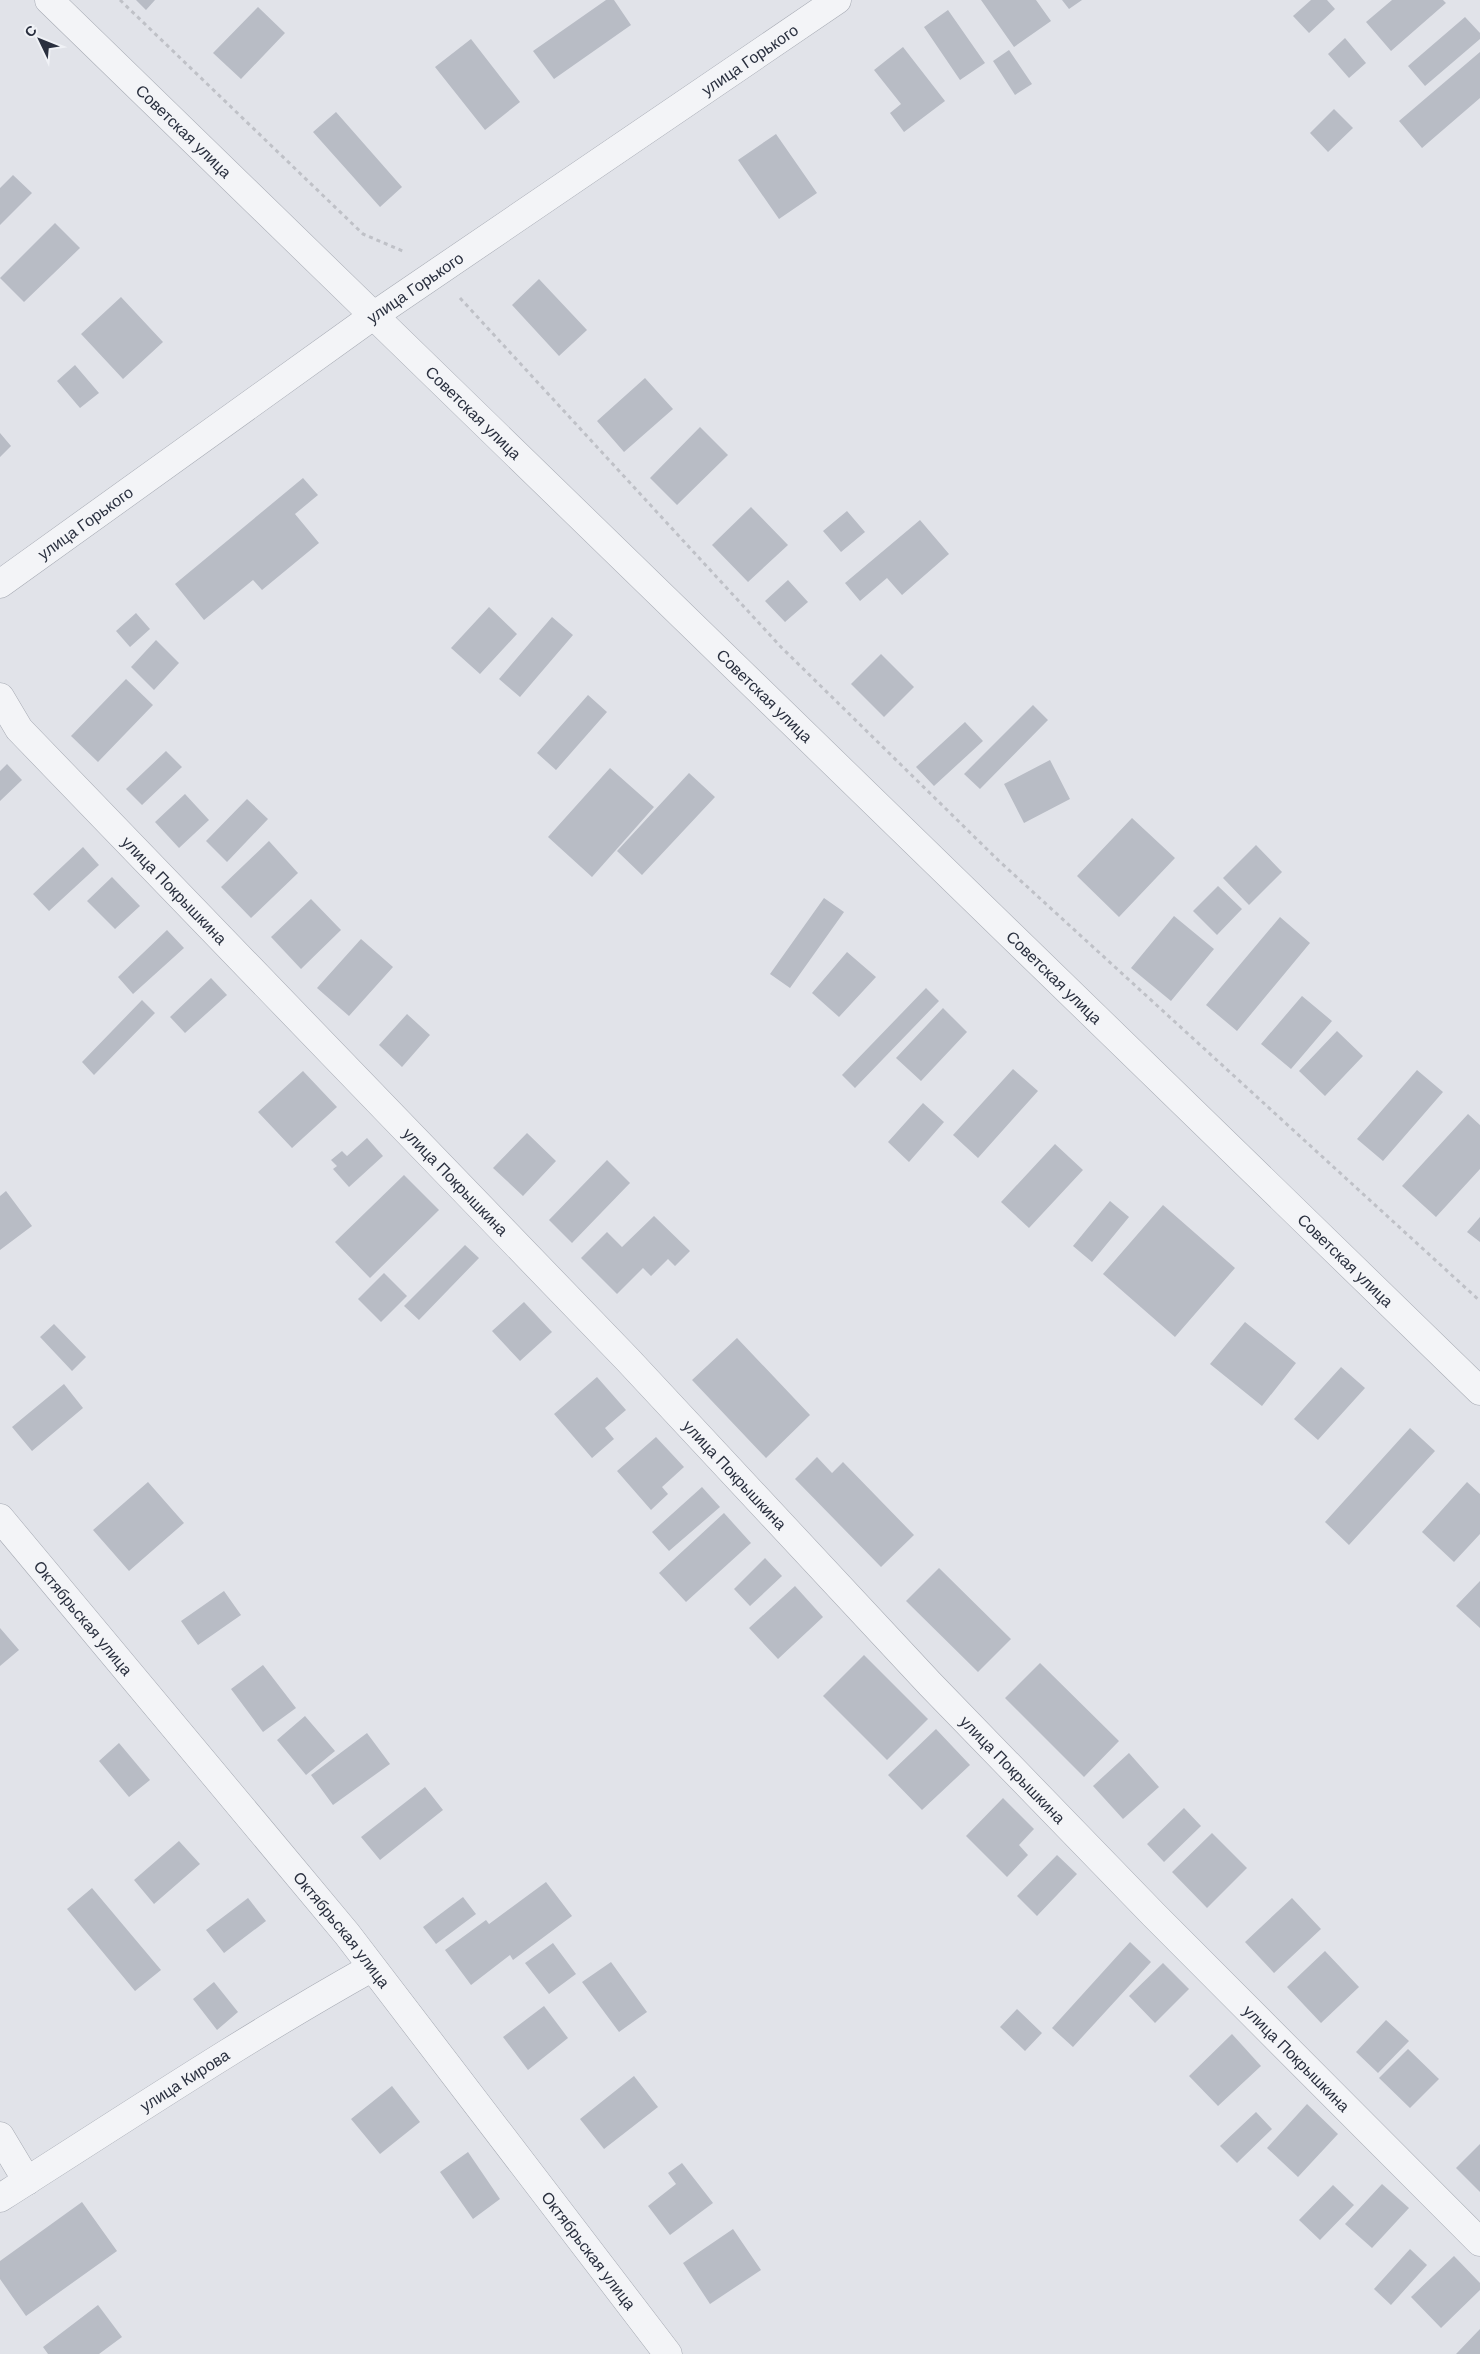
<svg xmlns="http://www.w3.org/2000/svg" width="1480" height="2354" font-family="Helvetica,sans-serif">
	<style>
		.building { fill: #b8bcc5 }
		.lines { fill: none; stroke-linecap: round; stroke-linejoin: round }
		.minor-casing { stroke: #a6aab3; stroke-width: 29 }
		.tertiary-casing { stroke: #a6aab3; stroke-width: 29 }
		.path { stroke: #bfc1c7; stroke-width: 3; stroke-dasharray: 4 4; stroke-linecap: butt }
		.minor { stroke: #f3f4f7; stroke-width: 28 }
		.tertiary { stroke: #f3f4f7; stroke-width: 28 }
		.labels { text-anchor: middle; stroke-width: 4; stroke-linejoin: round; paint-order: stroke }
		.street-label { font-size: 16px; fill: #2a303f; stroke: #f0f2f6 }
	</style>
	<rect width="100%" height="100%" fill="#e1e3e9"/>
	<!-- building -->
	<path class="building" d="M 136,0 L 155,0 L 146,10 Z
		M 606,0 L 614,0 L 631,25 L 554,79 L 533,51 Z
		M 981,0 L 1036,0 L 1051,21 L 1014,47 Z
		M 1062,0 L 1082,0 L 1069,9 Z
		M 1311,0 L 1327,0 L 1335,9 L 1309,33 L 1293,16 Z
		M 1392,0 L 1443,0 L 1446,3 L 1391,51 L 1366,22 Z
		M 258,7 L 285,33 L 241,79 L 213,53 Z
		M 948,10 L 985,63 L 960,80 L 924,27 Z
		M 1465,17 L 1480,33 L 1480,39 L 1425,86 L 1408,66 Z
		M 1345,38 L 1366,63 L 1349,78 L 1328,54 Z
		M 471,39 L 520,102 L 485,130 L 435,67 Z
		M 903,47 L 945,101 L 904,132 L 890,113 L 901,104 L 874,70 Z
		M 1009,50 L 1032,84 L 1015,95 L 993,61 Z
		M 1480,52 L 1480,98 L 1422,148 L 1399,121 Z
		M 1334,109 L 1353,128 L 1328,152 L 1310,133 Z
		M 336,112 L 402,187 L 380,207 L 313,132 Z
		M 776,134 L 817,193 L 779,219 L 738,160 Z
		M 13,175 L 32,193 L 0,225 L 0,188 Z
		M 55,223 L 80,248 L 24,302 L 0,278 Z
		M 539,279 L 587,330 L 559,356 L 512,305 Z
		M 121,297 L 163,342 L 123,379 L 81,334 Z
		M 75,365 L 99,393 L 80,408 L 57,381 Z
		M 645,378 L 673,409 L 624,452 L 597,421 Z
		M 700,427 L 728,455 L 677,505 L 650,478 Z
		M 0,433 L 11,446 L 0,457 Z
		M 303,478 L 318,495 L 295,514 L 319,543 L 262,590 L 253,580 L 204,620 L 175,584 Z
		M 751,507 L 788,545 L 748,582 L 712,545 Z
		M 847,511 L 865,532 L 841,552 L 823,531 Z
		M 920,520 L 949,554 L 902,595 L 887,578 L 860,601 L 845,583 Z
		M 788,580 L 808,602 L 785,622 L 765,601 Z
		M 489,607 L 517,634 L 480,674 L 451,648 Z
		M 136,613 L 150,629 L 130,647 L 116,631 Z
		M 552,617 L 573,635 L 520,697 L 499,679 Z
		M 156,640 L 179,663 L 154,690 L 131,667 Z
		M 881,654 L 914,687 L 884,717 L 851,684 Z
		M 126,679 L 153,705 L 98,762 L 71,736 Z
		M 588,695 L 607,712 L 556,770 L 537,753 Z
		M 1033,705 L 1048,720 L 980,789 L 964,774 Z
		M 965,722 L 983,741 L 934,786 L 916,767 Z
		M 166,751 L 182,767 L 142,805 L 126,789 Z
		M 1050,760 L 1070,799 L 1024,823 L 1004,784 Z
		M 7,764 L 22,780 L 0,801 L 0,771 Z
		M 610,768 L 654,807 L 592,877 L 548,837 Z
		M 689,773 L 715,797 L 642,875 L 617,851 Z
		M 185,794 L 209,820 L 179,848 L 155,822 Z
		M 247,799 L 268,819 L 227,862 L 206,841 Z
		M 1132,818 L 1175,858 L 1119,917 L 1077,876 Z
		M 269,841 L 298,873 L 251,918 L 221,887 Z
		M 1256,845 L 1282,872 L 1249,905 L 1223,878 Z
		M 83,847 L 99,865 L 49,911 L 33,894 Z
		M 112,877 L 140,906 L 115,929 L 87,901 Z
		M 1218,886 L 1242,909 L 1217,935 L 1193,911 Z
		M 824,898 L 844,912 L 790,988 L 770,974 Z
		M 311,899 L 341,930 L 301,969 L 271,937 Z
		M 1174,916 L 1214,949 L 1171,1001 L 1131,968 Z
		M 1280,917 L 1310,943 L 1237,1031 L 1206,1005 Z
		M 167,930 L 184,948 L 133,994 L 118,977 Z
		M 361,939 L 393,967 L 349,1016 L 317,988 Z
		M 847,952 L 876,977 L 839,1017 L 812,993 Z
		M 211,978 L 227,995 L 185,1033 L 170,1017 Z
		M 926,988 L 939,1001 L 855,1088 L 842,1075 Z
		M 1302,996 L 1332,1021 L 1291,1069 L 1261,1044 Z
		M 142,1000 L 155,1013 L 94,1075 L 82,1062 Z
		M 943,1008 L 967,1032 L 921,1081 L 896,1058 Z
		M 407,1014 L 430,1035 L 402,1067 L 379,1045 Z
		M 1337,1031 L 1363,1056 L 1325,1096 L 1299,1071 Z
		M 1013,1069 L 1038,1091 L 978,1158 L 953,1135 Z
		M 1417,1070 L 1443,1092 L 1383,1161 L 1357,1139 Z
		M 303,1071 L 337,1107 L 292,1148 L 258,1112 Z
		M 923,1103 L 944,1122 L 909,1162 L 888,1142 Z
		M 1468,1114 L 1480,1125 L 1480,1169 L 1436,1217 L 1402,1186 Z
		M 527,1133 L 556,1161 L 523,1196 L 493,1168 Z
		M 367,1138 L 383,1156 L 349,1187 L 333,1169 L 337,1166 L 331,1160 L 342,1151 L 347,1156 Z
		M 1055,1144 L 1083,1170 L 1029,1228 L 1001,1202 Z
		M 607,1160 L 630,1183 L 572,1243 L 549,1220 Z
		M 404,1175 L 439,1210 L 370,1278 L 335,1242 Z
		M 6,1191 L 32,1226 L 0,1250 L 0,1196 Z
		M 1110,1201 L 1129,1217 L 1092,1262 L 1073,1246 Z
		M 1163,1205 L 1235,1268 L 1175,1337 L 1103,1274 Z
		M 654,1216 L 690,1251 L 675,1266 L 668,1259 L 651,1276 L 643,1268 L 617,1294 L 581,1258 L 607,1232 L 622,1247 Z
		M 1480,1217 L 1480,1242 L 1467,1232 Z
		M 465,1245 L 479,1258 L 419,1320 L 404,1306 Z
		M 384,1273 L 407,1296 L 381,1322 L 358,1299 Z
		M 524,1302 L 552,1332 L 520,1361 L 492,1331 Z
		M 1245,1322 L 1296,1363 L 1262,1406 L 1210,1364 Z
		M 54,1324 L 86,1357 L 72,1371 L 40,1337 Z
		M 737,1338 L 810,1415 L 766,1458 L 692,1380 Z
		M 1341,1367 L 1365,1388 L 1318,1440 L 1294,1419 Z
		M 597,1377 L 626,1410 L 605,1428 L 614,1439 L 592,1458 L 554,1414 Z
		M 64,1384 L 83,1408 L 32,1451 L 12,1427 Z
		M 1410,1428 L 1435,1451 L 1349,1545 L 1325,1522 Z
		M 656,1437 L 684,1467 L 662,1487 L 668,1494 L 651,1510 L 617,1471 Z
		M 817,1457 L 832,1473 L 843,1462 L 914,1535 L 881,1567 L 795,1479 Z
		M 148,1482 L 184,1523 L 129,1571 L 93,1530 Z
		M 1467,1482 L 1480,1494 L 1480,1534 L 1454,1562 L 1422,1532 Z
		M 702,1487 L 720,1507 L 669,1551 L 652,1532 Z
		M 724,1513 L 751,1543 L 686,1602 L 659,1573 Z
		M 765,1558 L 782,1576 L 750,1606 L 734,1589 Z
		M 939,1568 L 1011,1639 L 978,1672 L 906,1601 Z
		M 1480,1581 L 1480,1628 L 1456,1606 Z
		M 795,1586 L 823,1617 L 778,1659 L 749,1628 Z
		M 224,1591 L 241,1615 L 198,1645 L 181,1621 Z
		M 0,1628 L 19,1650 L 0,1666 Z
		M 864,1655 L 928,1719 L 887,1760 L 823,1696 Z
		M 1040,1663 L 1119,1741 L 1084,1777 L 1005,1698 Z
		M 263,1665 L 296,1708 L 263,1732 L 231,1689 Z
		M 305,1716 L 335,1751 L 306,1775 L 277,1740 Z
		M 936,1729 L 970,1765 L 922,1810 L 888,1775 Z
		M 367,1733 L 390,1764 L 333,1805 L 311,1775 Z
		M 119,1743 L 150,1780 L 129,1797 L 99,1761 Z
		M 1129,1753 L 1159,1787 L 1123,1819 L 1093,1786 Z
		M 425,1787 L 443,1810 L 380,1860 L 361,1837 Z
		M 1003,1798 L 1034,1829 L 1019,1845 L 1028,1855 L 1007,1877 L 966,1836 Z
		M 1184,1808 L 1201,1826 L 1164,1862 L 1147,1844 Z
		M 1212,1833 L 1247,1868 L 1207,1908 L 1172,1872 Z
		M 179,1841 L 200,1864 L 154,1904 L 134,1880 Z
		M 1057,1855 L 1077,1874 L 1037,1916 L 1017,1896 Z
		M 546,1882 L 572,1916 L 513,1960 L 510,1955 L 471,1985 L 445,1950 L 486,1920 L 489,1924 Z
		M 92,1888 L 161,1970 L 135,1991 L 67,1909 Z
		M 463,1897 L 476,1914 L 436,1944 L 423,1927 Z
		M 248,1898 L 266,1921 L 224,1953 L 206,1930 Z
		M 1292,1898 L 1321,1929 L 1274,1973 L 1245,1942 Z
		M 1130,1942 L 1151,1962 L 1073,2047 L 1052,2028 Z
		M 553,1943 L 576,1974 L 549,1994 L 525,1963 Z
		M 1325,1951 L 1359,1987 L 1321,2023 L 1287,1987 Z
		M 611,1962 L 647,2012 L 619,2032 L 582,1982 Z
		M 1163,1963 L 1189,1989 L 1155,2023 L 1129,1996 Z
		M 214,1982 L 238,2012 L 217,2030 L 193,1999 Z
		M 544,2006 L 568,2038 L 528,2070 L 503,2037 Z
		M 1017,2009 L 1042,2033 L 1025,2051 L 1000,2027 Z
		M 1386,2020 L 1409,2041 L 1378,2073 L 1356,2052 Z
		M 1232,2034 L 1261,2066 L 1218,2106 L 1189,2076 Z
		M 1408,2049 L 1439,2079 L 1410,2108 L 1379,2078 Z
		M 634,2076 L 658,2107 L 604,2149 L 580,2119 Z
		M 392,2086 L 420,2122 L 380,2154 L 351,2119 Z
		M 1307,2104 L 1338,2134 L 1298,2177 L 1267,2148 Z
		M 1256,2112 L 1272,2129 L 1237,2163 L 1220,2146 Z
		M 1480,2144 L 1480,2192 L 1456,2168 Z
		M 468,2152 L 500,2199 L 473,2219 L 440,2172 Z
		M 682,2163 L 713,2203 L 670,2235 L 648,2206 L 676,2184 L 668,2173 Z
		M 1382,2184 L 1409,2208 L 1372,2248 L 1345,2224 Z
		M 1333,2185 L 1354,2205 L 1320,2240 L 1299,2220 Z
		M 82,2202 L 117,2251 L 26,2316 L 0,2279 L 0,2261 Z
		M 733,2229 L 761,2270 L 710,2304 L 683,2263 Z
		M 1410,2249 L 1427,2265 L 1391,2305 L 1374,2289 Z
		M 1454,2256 L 1480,2283 L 1480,2290 L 1441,2328 L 1411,2297 Z
		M 98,2305 L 122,2337 L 99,2354 L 48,2354 L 43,2347 Z
		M 1480,2329 L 1480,2354 L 1456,2354 Z"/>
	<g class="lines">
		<defs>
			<g id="minor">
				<path id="s1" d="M 0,584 L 373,316 L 837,0"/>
				<path id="s2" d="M 0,697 L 19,729 L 628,1360 L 930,1684 L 1154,1915 L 1480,2242"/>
				<path id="s3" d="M 0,1518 L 347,1934 L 668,2354"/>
				<path d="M 0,2136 L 27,2181"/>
				<path id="s4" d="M 0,2198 C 123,2120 244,2039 371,1968"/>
			</g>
			<g id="tertiary">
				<path id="s5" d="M 49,0 L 1480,1391"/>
			</g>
		</defs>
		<!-- minor casing -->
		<use href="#minor" class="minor-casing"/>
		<!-- tertiary casing -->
		<use href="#tertiary" class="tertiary-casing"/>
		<!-- path -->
		<path class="path" d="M 120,0 L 363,234 L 405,252
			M 460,298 L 781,647 L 998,860 L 1480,1301"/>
		<!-- minor -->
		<use href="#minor" class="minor"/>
		<!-- tertiary -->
		<use href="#tertiary" class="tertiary"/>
	</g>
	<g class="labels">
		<!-- street labels -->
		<g class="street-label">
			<text dy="6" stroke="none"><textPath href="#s1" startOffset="915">улица Горького</textPath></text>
			<text dy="6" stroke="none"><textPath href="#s5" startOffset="188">Советская улица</textPath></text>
			<text dy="6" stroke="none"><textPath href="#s1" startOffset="510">улица Горького</textPath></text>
			<text dy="6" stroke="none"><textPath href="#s5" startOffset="592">Советская улица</textPath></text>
			<text dy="6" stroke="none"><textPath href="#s1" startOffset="105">улица Горького</textPath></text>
			<text dy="6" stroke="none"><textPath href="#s5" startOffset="998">Советская улица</textPath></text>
			<text dy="6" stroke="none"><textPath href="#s2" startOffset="261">улица Покрышкина</textPath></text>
			<text dy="6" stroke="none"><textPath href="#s5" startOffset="1402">Советская улица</textPath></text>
			<text dy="6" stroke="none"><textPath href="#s2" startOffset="666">улица Покрышкина</textPath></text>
			<text dy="6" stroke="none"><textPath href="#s5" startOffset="1808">Советская улица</textPath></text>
			<text dy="6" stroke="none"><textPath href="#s2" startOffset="1071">улица Покрышкина</textPath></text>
			<text dy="6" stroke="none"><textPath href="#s3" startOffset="130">Октябрьская улица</textPath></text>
			<text dy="6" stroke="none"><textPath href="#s2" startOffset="1476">улица Покрышкина</textPath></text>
			<text dy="6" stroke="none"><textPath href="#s3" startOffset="535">Октябрьская улица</textPath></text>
			<text dy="6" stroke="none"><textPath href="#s2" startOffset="1881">улица Покрышкина</textPath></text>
			<text dy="6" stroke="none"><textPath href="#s4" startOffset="219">улица Кирова</textPath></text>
			<text dy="6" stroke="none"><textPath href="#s3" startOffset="940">Октябрьская улица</textPath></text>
		</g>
	</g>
	<!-- north arrow -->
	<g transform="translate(40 40) rotate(313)" stroke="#f0f2f6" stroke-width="4" paint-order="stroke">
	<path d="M0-4L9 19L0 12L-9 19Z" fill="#2a303f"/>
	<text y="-8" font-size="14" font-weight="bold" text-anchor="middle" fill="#2a303f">С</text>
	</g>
</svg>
